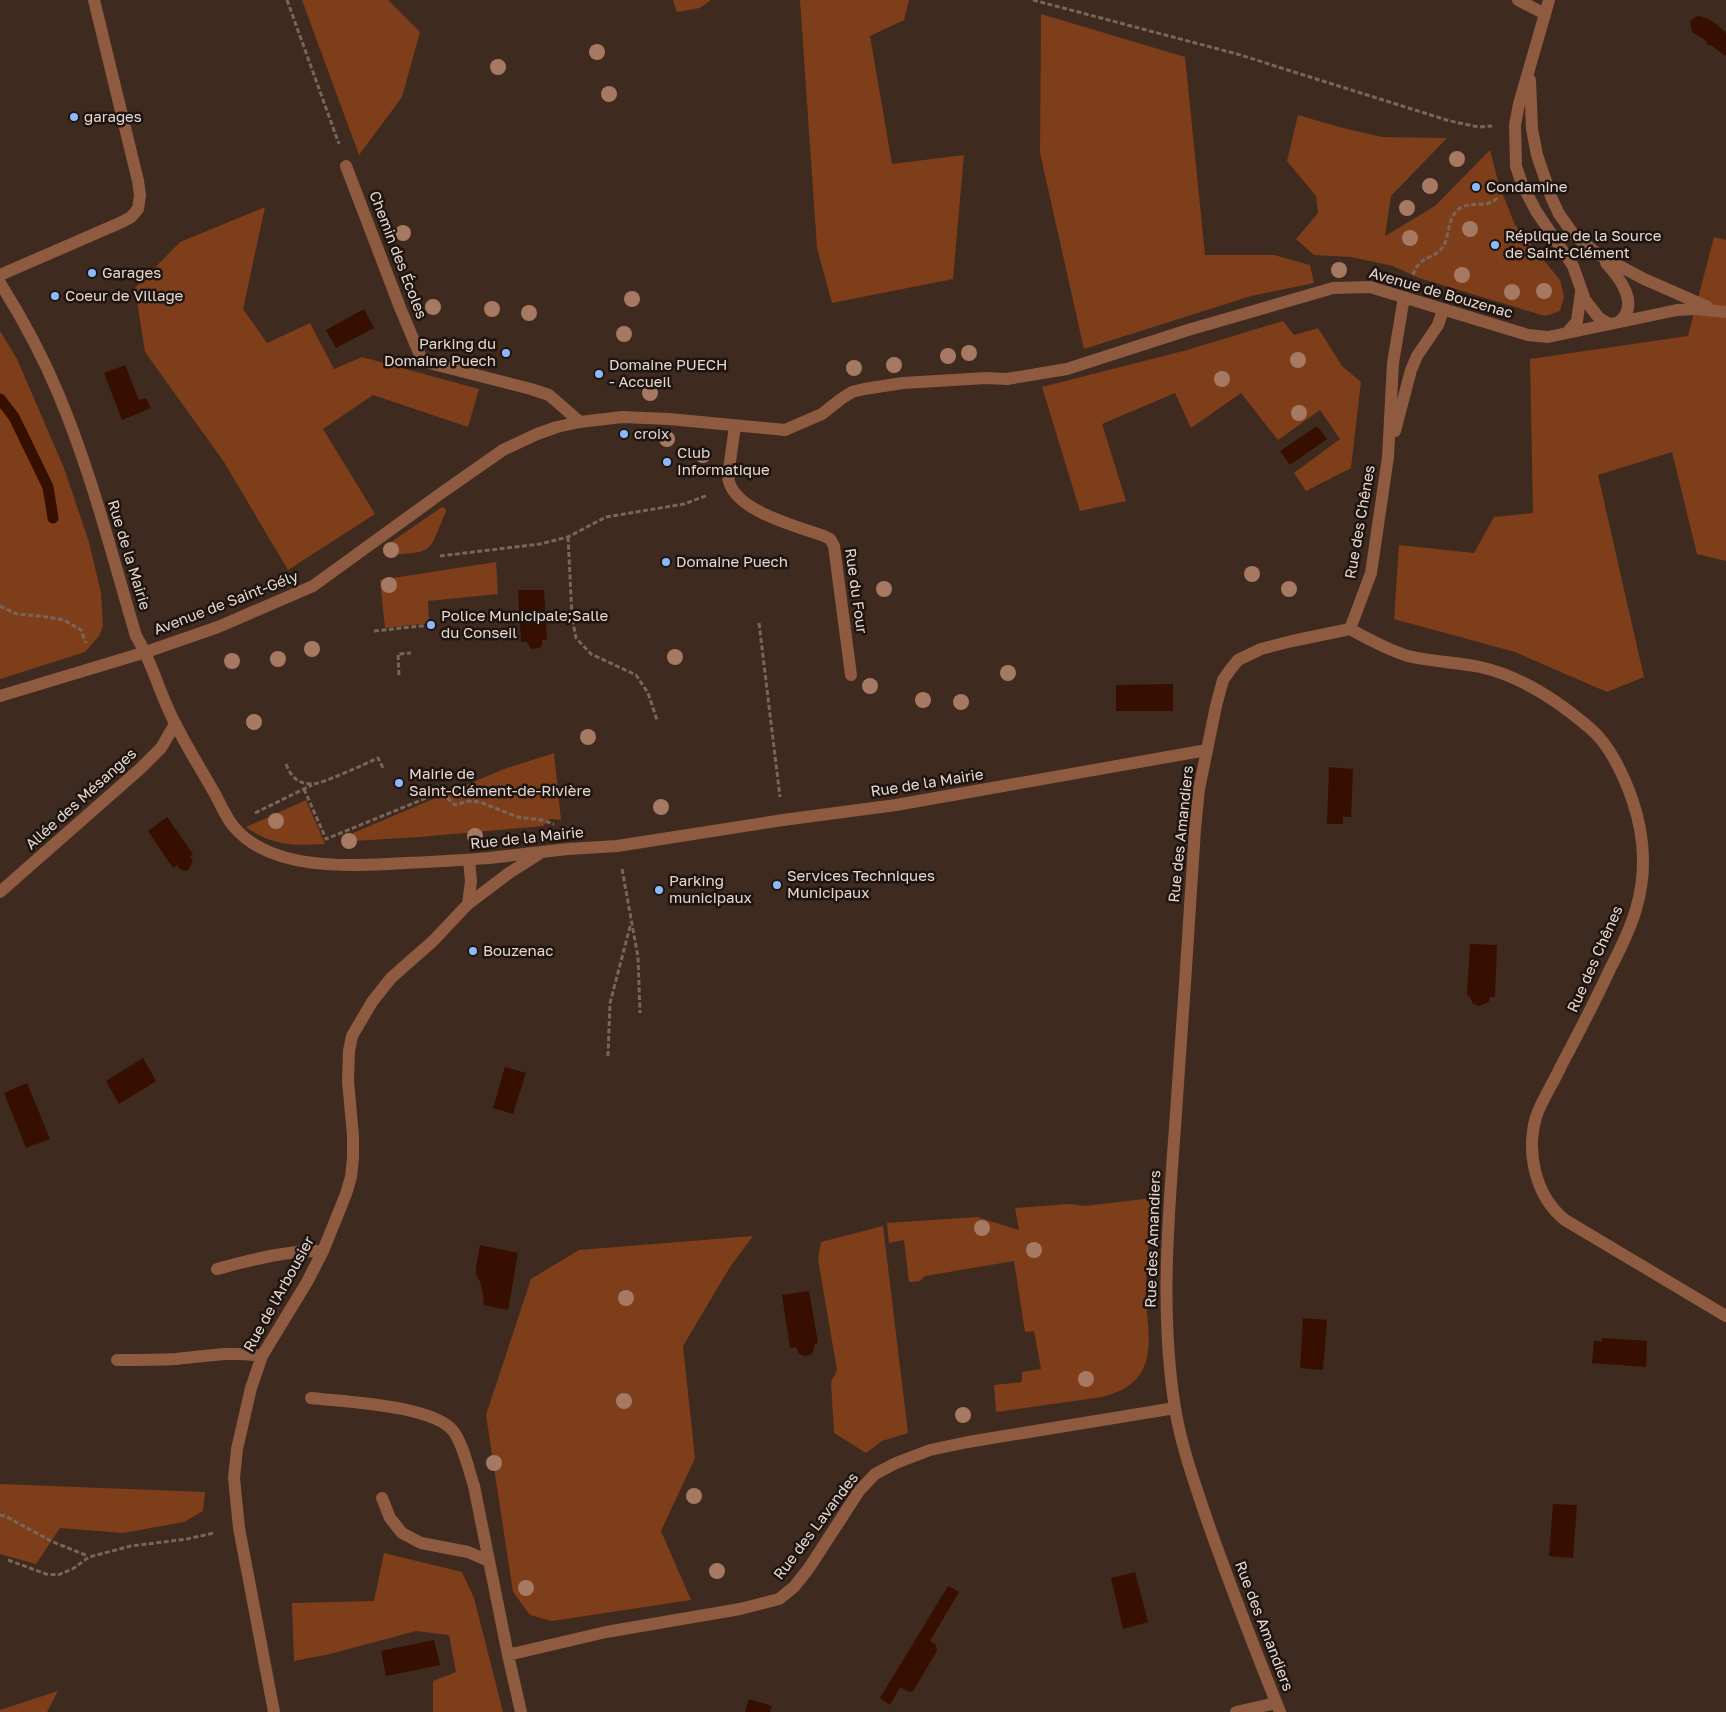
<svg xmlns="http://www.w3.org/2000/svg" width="1726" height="1712" font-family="'Golos Text',sans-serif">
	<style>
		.green { fill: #7e3e1a }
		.water { fill: #360f00 }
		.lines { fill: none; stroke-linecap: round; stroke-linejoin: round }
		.stream { stroke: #360f00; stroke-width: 11 }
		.path { stroke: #78655b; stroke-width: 3; stroke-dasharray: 5 2.5; stroke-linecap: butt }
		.service { stroke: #8e5a40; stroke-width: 12 }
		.minor { stroke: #8e5a40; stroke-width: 12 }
		.tertiary { stroke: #8e5a40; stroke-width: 12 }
		.tree { fill: #a67963 }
		.poi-dot { fill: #8abafc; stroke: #1f1510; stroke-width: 2 }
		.labels { text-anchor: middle; stroke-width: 5; stroke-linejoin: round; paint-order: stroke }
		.poi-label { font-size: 15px; fill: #e6d8d1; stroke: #1f1510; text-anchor: start }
		.street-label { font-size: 15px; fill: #e6d8d1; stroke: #1f1510 }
	</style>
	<rect width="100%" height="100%" fill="#3f2a1f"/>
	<!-- green -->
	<path class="green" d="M 302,0 L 388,0 L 420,32 L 402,97 L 359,155 Z
		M 673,0 L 711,0 L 700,8 L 677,12 Z
		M 800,0 L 909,0 L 904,20 L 870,36 L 892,164 L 964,155 L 953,279 L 832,303 L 817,248 Z
		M 1041,14 L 1185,57 L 1205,255 L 1274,255 L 1310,265 L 1314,283 L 1251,296 L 1084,349 L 1040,153 Z
		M 1298,115 L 1339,127 L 1382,137 L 1447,138 L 1391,196 L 1385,236 L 1435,206 L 1490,150 L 1499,185 L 1515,225 L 1560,280 L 1564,297 L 1560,311 L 1545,316 L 1419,278 L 1393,266 L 1351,257 L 1314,255 L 1296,239 L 1318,213 L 1316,196 L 1287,161 Z
		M 265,207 L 243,309 L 267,343 L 310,323 L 334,369 L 362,357 L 479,389 L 468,427 L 373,395 L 323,429 L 375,514 L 288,570 L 224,462 L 145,352 L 135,288 L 180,242 Z
		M 1714,237 L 1726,240 L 1726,561 L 1697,554 L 1672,452 L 1598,475 L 1644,677 L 1607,692 L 1515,652 L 1394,619 L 1399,545 L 1474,553 L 1494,517 L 1533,513 L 1530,359 L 1688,336 Z
		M 1283,321 L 1294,335 L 1318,328 L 1342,366 L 1361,382 L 1351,468 L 1306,491 L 1294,473 L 1340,439 L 1320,410 L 1278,440 L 1241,393 L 1191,428 L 1175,393 L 1102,424 L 1126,501 L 1080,511 L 1042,387 L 1187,350 Z
		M 0,331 L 17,359 L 64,468 L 89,542 L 101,593 L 103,626 L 99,636 L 85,652 L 0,679 Z
		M 442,507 L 446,509 L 446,511 C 428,554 435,552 387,555 L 383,553 L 384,547 Z
		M 496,562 L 498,594 L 428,601 L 429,623 L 385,628 L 380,580 Z
		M 554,753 L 561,820 L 550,819 L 543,826 L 419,837 L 354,841 L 351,838 L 353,833 L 504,769 Z
		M 306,800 L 325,844 C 294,846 272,846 246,827 Z
		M 1152,1198 C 1150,1229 1146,1260 1146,1291 C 1145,1317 1155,1346 1142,1371 C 1134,1386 1117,1393 1102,1397 L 996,1412 L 994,1385 L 1022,1382 L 1022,1372 L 1041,1369 L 1034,1331 L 1025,1332 L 1014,1261 L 925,1276 L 920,1281 L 909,1282 L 904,1240 L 889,1243 L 887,1223 L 977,1217 L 1019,1230 L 1015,1208 L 1070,1204 L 1085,1206 Z
		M 883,1226 L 908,1433 L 882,1441 L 866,1453 L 834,1433 L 831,1382 L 837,1370 L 818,1259 L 821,1242 Z
		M 753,1236 L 730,1267 L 683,1346 L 695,1458 L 661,1531 L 691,1600 L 552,1621 L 530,1615 L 513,1592 L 486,1415 L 531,1279 L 579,1250 Z
		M 0,1484 L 205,1492 L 203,1511 L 184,1522 L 123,1533 L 60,1528 L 36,1564 L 0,1554 Z
		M 384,1553 L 462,1572 L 474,1598 L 503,1712 L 433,1712 L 433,1681 L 456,1672 L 449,1635 L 416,1631 L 330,1654 L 294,1661 L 292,1603 L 374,1601 Z
		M 58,1691 L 47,1712 L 0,1712 L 0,1710 Z"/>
	<!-- water -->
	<path class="water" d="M 1698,16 C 1709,17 1718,25 1726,33 L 1726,55 L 1724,55 L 1711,45 L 1708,45 L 1705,40 L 1692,32 L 1690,22 L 1692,19 Z
		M 364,309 L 374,328 L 336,348 L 326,330 Z
		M 125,365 L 139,400 L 146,398 L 151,408 L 122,420 L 104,373 Z
		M 1317,426 L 1327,439 L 1290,465 L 1280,451 Z
		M 518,590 L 544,590 L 547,640 L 542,640 L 542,645 L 540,648 L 531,649 L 527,642 L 521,642 Z
		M 1173,684 L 1173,711 L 1116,711 L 1116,685 Z
		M 1329,767 L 1353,769 L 1351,817 L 1343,817 L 1343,824 L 1327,824 Z
		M 167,817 L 193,854 L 190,857 L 193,861 L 188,870 L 184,871 L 179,868 L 177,865 L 173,868 L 148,831 Z
		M 1470,944 L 1497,945 L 1495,997 L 1490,997 L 1489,1002 L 1480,1006 L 1473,1004 L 1470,997 L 1467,995 Z
		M 143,1058 L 156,1081 L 119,1104 L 106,1081 Z
		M 505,1067 L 526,1073 L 513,1114 L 493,1108 Z
		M 27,1083 L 50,1139 L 26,1148 L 4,1093 Z
		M 480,1245 L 518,1253 L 508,1310 L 484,1305 L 483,1294 L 480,1282 L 476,1274 L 476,1268 Z
		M 809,1291 L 818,1343 L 815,1344 L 812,1354 L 805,1356 L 799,1354 L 796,1347 L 790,1348 L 782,1295 Z
		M 1303,1318 L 1327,1320 L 1323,1370 L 1300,1368 Z
		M 1602,1338 L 1647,1341 L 1646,1367 L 1592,1363 L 1594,1341 L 1602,1341 Z
		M 1553,1504 L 1577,1505 L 1573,1558 L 1549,1556 Z
		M 1135,1572 L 1148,1622 L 1123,1629 L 1111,1578 Z
		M 948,1586 L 959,1592 L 930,1641 L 936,1645 L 937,1651 L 913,1691 L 909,1692 L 900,1687 L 890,1705 L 880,1698 Z
		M 434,1640 L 440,1665 L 386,1676 L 381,1651 Z
		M 749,1699 L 772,1706 L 770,1712 L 745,1712 Z"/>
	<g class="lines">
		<!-- stream -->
		<path class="stream" d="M 0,399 L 14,417 L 48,487 L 53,518"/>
		<!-- path -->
		<path class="path" d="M 287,0 L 339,144
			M 1033,0 L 1237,54 L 1450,121 L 1479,127 L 1492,126
			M 1413,275 C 1420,254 1434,260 1443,247 C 1450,235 1447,217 1460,208 C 1468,203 1477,205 1486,204 C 1491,203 1496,199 1500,197
			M 568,537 L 572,617 L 576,638 L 591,654 L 636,675 L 648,693 L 657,720
			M 440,556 L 540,544 L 568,537 L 606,517 L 684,504 L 708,495
			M 0,606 L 17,614 L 47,617 L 64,620 L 81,630 L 86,643
			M 759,623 L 780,797
			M 374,631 L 430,625
			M 399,675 L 398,654 L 411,653
			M 286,764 C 291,777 298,784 312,784 C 320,785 367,763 378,758 L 383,768
			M 304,789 L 326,839 L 441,792 L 455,805 L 469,801 L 480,802 L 518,817 L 541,820 L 554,824
			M 255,813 L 312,785
			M 622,869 L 638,957 L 640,1013
			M 608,1056 L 610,1003 L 631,923
			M 0,1515 L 5,1516 L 53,1542 L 88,1556
			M 8,1560 L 46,1574 L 58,1575 L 74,1568 L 89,1557 L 131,1546 L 187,1539 L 214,1533"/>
		<!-- service -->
		<path class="service" d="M 346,166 L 401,310 L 422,360 L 433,364 L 531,389 L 549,395 L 580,422
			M 735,426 L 728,476 C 730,510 796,526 824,536 L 830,539 L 834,546 L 851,675
			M 489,858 L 568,849 L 617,846 L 783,820 L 896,805 L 1207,750
			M 0,892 L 141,768 L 161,748 L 175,724
			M 468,904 L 509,873 L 539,854
			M 217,1269 C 252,1260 286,1250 323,1251
			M 117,1360 C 137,1360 157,1360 176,1359 C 208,1356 229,1351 262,1356
			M 311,1398 C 344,1402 434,1405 454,1432 C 464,1447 468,1468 474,1486
			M 382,1498 L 390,1518 L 402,1533 L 421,1543 L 468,1552 L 489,1561
			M 274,1712 L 239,1528 L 234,1478 L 237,1449 L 251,1388 L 262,1356 L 307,1282 L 323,1251 L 346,1194 L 351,1177 L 353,1158 L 353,1136 L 348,1081 L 349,1051 L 352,1036 L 372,1002 L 391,978 L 433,941 L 468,904 L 471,881 L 469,860
			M 1236,1712 L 1276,1703"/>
		<!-- minor -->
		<path class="minor" d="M 1518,0 L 1545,14
			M 0,275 L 122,222 L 131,217 L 138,209 L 140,195 L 138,181 L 94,0
			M 0,283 C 22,318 42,355 58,393 C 91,471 112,555 136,636 C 153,663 160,696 176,725 C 188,749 202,771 215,794 C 221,805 226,818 234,827 C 272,872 352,866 406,863 C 434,862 461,860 489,858
			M 1404,297 L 1393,363 L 1388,457 L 1371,573 L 1350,629 C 1368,639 1388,650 1408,656 C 1432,662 1457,662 1480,667 C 1521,676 1561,703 1592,730 C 1610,746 1624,776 1632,799 C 1645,836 1647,872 1636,909 C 1630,930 1620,950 1610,969 C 1595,1002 1578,1034 1561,1066 C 1554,1082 1541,1101 1536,1117 C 1526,1152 1535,1196 1565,1220 L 1726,1316
			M 785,430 L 822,414 L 841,399 L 852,392 L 864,389 L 903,383 L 986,378 L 1007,379
			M 1395,431 L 1411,370 L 1417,356 L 1438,325 L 1443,310
			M 474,1486 L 508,1655
			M 521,1712 L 508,1655 L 606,1632 L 740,1609 L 779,1599 L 794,1587 L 809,1568 L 859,1491 L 875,1474 L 896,1463 L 930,1450 L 968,1442 L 1175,1408
			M 1280,1712 C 1254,1647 1229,1583 1206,1517 C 1194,1481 1181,1445 1175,1408 C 1160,1315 1168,1220 1175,1127 C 1182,1028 1189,928 1195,829 L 1199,789 L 1216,706 L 1223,680 L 1230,670 L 1238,660 L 1261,649 L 1292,641 L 1350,629"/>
		<!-- tertiary -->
		<path class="tertiary" d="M 1549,0 L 1519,104 L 1515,125 L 1516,166 L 1522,184 L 1536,211 L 1573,266 L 1585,300 L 1599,318 L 1609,324
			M 1530,80 L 1532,129 L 1537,155 L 1552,199 L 1559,214 L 1574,235 L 1599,255 L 1644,279 L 1708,307
			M 1606,263 C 1619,277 1640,304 1620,321
			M 1567,333 L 1577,321 L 1581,292
			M 1007,379 L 1067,369 L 1188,330 L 1333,288 L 1370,287 L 1528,335 L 1548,337 L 1677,310 L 1695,309 L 1726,312
			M 0,696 L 146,652 L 218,627 L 313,586 L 440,494 L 503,450 L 537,434 L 557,427 L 580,422 L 622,417 L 669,419 L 785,430"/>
	</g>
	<!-- trees -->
	<g class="tree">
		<circle cx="597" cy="52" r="8"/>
		<circle cx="498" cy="67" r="8"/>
		<circle cx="609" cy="94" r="8"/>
		<circle cx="1457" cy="159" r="8"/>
		<circle cx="1430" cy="186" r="8"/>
		<circle cx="1407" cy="208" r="8"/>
		<circle cx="1470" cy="229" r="8"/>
		<circle cx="403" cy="233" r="8"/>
		<circle cx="1410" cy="238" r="8"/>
		<circle cx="1339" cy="270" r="8"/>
		<circle cx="1462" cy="275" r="8"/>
		<circle cx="1544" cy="291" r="8"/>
		<circle cx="1512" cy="292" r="8"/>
		<circle cx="632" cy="299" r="8"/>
		<circle cx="433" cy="307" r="8"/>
		<circle cx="492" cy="309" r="8"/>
		<circle cx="529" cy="313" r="8"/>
		<circle cx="624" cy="334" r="8"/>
		<circle cx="969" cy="353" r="8"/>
		<circle cx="948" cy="356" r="8"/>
		<circle cx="1298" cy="360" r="8"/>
		<circle cx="894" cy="365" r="8"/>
		<circle cx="854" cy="368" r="8"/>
		<circle cx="1222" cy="379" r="8"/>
		<circle cx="650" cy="393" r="8"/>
		<circle cx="1299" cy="413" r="8"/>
		<circle cx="667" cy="439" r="8"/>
		<circle cx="703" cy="455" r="8"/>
		<circle cx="391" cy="550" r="8"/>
		<circle cx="1252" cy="574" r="8"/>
		<circle cx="389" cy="585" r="8"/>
		<circle cx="884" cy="589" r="8"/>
		<circle cx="1289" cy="589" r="8"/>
		<circle cx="312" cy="649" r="8"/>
		<circle cx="675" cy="657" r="8"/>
		<circle cx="278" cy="659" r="8"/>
		<circle cx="232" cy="661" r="8"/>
		<circle cx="1008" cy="673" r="8"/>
		<circle cx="870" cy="686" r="8"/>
		<circle cx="923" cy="700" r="8"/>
		<circle cx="961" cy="702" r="8"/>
		<circle cx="254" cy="722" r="8"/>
		<circle cx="588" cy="737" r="8"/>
		<circle cx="661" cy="807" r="8"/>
		<circle cx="276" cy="821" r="8"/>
		<circle cx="475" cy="836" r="8"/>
		<circle cx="349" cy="841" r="8"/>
		<circle cx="982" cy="1228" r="8"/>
		<circle cx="1034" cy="1250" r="8"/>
		<circle cx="626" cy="1298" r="8"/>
		<circle cx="1086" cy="1379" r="8"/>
		<circle cx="624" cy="1401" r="8"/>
		<circle cx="963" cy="1415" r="8"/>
		<circle cx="494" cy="1463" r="8"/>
		<circle cx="694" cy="1496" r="8"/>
		<circle cx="717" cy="1571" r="8"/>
		<circle cx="526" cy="1588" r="8"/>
	</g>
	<!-- markers -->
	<g class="poi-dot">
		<circle cx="74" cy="117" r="5"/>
		<circle cx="1476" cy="187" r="5"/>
		<circle cx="1495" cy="245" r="5"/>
		<circle cx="92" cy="273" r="5"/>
		<circle cx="55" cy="296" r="5"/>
		<circle cx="506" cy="353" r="5"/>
		<circle cx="599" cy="374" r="5"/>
		<circle cx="624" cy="434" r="5"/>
		<circle cx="667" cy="462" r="5"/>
		<circle cx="666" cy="562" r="5"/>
		<circle cx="431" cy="625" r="5"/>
		<circle cx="399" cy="783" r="5"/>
		<circle cx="777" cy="885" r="5"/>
		<circle cx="659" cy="890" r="5"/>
		<circle cx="473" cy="951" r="5"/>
	</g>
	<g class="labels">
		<!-- poi labels -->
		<g class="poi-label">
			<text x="84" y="122">garages</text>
			<text x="1486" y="192">Condamine</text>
			<text x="1505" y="241">Réplique de la Source<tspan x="1505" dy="17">de Saint-Clément</tspan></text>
			<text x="102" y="278">Garages</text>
			<text x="65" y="301">Coeur de Village</text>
			<text x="496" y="349" text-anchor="end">Parking du<tspan x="496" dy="17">Domaine Puech</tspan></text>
			<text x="609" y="370">Domaine PUECH<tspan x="609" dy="17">- Accueil</tspan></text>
			<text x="634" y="439">croix</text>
			<text x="677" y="458">Club<tspan x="677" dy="17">Informatique</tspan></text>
			<text x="676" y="567">Domaine Puech</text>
			<text x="441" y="621">Police Municipale;Salle<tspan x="441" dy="17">du Conseil</tspan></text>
			<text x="409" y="779">Mairie de<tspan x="409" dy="17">Saint-Clément-de-Rivière</tspan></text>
			<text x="787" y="881">Services Techniques<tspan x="787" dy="17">Municipaux</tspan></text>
			<text x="669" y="886">Parking<tspan x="669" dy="17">municipaux</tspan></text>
			<text x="483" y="956">Bouzenac</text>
		</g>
		<!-- street labels -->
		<g class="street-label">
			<text transform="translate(398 255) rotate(69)" y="5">Chemin des Écoles</text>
			<text transform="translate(1441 293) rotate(16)" y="5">Avenue de Bouzenac</text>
			<text transform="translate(1360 522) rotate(-80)" y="5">Rue des Chênes</text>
			<text transform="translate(129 555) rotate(73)" y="5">Rue de la Mairie</text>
			<text transform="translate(856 591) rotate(82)" y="5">Rue du Four</text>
			<text transform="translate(226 603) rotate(-21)" y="5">Avenue de Saint-Gély</text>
			<text transform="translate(927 783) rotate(-9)" y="5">Rue de la Mairie</text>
			<text transform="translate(81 799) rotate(-42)" y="5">Allée des Mésanges</text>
			<text transform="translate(1181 834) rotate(-84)" y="5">Rue des Amandiers</text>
			<text transform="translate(527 838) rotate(-6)" y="5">Rue de la Mairie</text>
			<text transform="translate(1595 959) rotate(-66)" y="5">Rue des Chênes</text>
			<text transform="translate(1153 1239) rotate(-88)" y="5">Rue des Amandiers</text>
			<text transform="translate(279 1294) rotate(-61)" y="5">Rue de l'Arbousier</text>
			<text transform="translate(816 1526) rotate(-53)" y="5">Rue des Lavandes</text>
			<text transform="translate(1264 1626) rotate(69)" y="5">Rue des Amandiers</text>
		</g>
	</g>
</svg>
